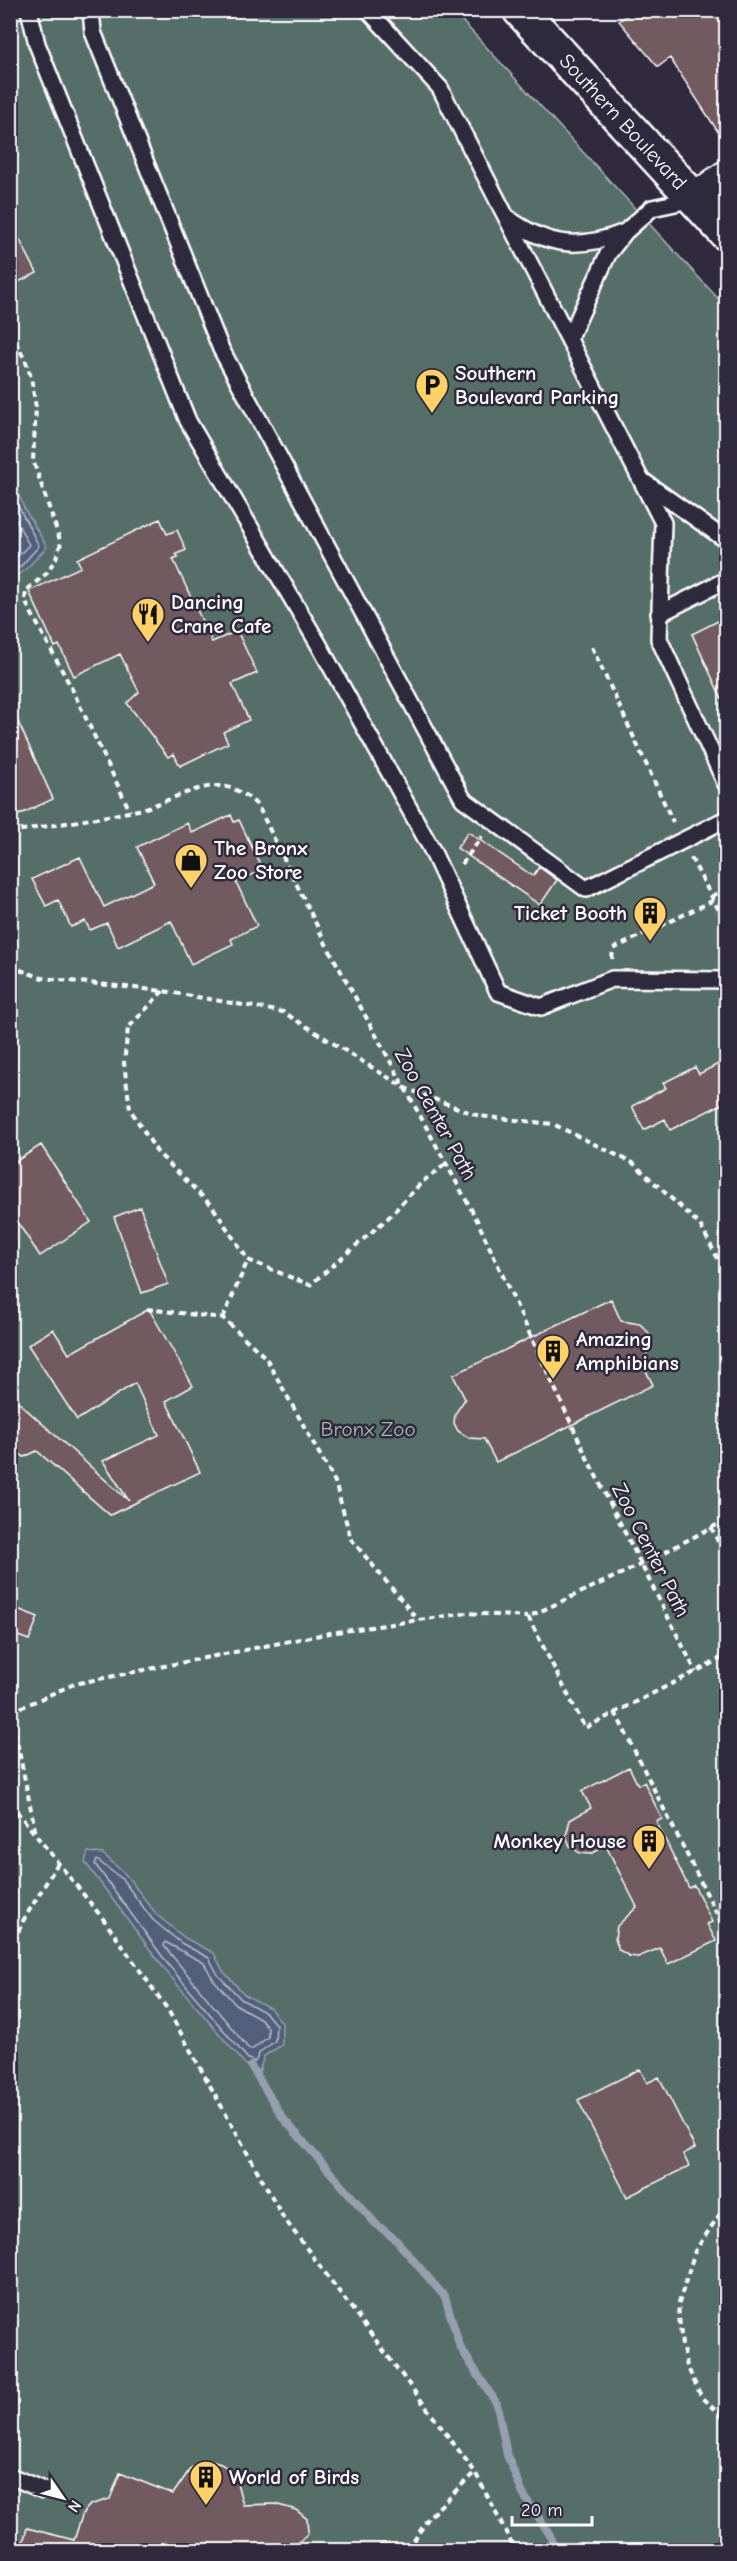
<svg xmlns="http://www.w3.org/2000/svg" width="737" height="2561" font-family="'Comic Neue',sans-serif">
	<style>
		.green { fill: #576e68; stroke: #abb6b4; stroke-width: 1.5 }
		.water { fill: #515e7a; stroke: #979eaf; stroke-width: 1.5 }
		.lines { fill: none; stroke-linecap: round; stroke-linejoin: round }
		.shore { stroke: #b9bfca; stroke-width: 1.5 }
		.stream { stroke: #979eaf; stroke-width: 8 }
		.building { fill: #715a60; stroke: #fff; stroke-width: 1.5 }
		.service-casing { stroke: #fff; stroke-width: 20 }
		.minor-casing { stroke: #fff; stroke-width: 36 }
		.secondary-casing { stroke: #fff; stroke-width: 38 }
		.path { stroke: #fff; stroke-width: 4; stroke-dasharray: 6 4.5; stroke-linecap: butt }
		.service { stroke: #2f2a3d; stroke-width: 15 }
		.minor { stroke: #2f2a3d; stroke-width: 32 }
		.secondary { stroke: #2f2a3d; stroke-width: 33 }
		.labels { text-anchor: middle; stroke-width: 5; stroke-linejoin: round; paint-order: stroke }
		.street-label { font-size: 21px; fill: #fff; stroke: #2f2a3d }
		.poi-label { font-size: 21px; font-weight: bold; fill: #fff; stroke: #2f2a3d; text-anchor: start }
		.park-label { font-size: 21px; fill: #abb6b4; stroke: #2f2a3d }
	</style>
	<rect width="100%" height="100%" fill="#2f2a3d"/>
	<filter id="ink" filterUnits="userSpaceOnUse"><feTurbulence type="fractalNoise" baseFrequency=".0167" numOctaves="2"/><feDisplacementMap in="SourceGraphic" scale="12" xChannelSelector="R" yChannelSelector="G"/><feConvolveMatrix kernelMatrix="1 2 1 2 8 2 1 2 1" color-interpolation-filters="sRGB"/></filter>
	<g filter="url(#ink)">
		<!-- green -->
		<path class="green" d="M 11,11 L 453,11 L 726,307 L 726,2550 L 11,2550 Z"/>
		<!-- water -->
		<path class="water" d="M 10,474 L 25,510 L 47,547 L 24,571 L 11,579 Z
			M 88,1852 L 103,1854 L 126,1875 L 157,1915 L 185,1938 L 214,1953 L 223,1971 L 245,1995 L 270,2008 L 282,2023 L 282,2045 L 264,2056 L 258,2075 L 244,2063 L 166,1971 L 85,1862 Z"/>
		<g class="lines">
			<!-- shore -->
			<path class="shore" d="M 10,490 L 39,546 L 21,566 L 10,572
				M 10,509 L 29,545 L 10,564
				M 97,1860 L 122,1879 L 153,1920 L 181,1943 L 209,1958 L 218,1975 L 241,1999 L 266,2013 L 276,2025 L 275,2041 L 260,2052 L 255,2062 L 248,2059 L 170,1967 L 95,1864 Z
				M 165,1942 L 204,1963 L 213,1979 L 235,2004 L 261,2019 L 268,2028 L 268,2037 L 253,2049 L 249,2049 L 164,1946 Z"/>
			<!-- stream -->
			<path class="stream" d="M 251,2066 L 283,2118 L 308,2147 L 375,2223 L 396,2240 L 445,2297 L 460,2347 L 497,2404 L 507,2455 L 523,2494 L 550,2535 L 554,2550"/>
		</g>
		<!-- building -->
		<path class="building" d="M 635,10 L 726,10 L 726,144 L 670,58 L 658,67 L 619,21 Z
			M 10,221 L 37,273 L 10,286 Z
			M 160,519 L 167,534 L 177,530 L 186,550 L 176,554 L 178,557 L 173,559 L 212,642 L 237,631 L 257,673 L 232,684 L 249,720 L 223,732 L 228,743 L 180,766 L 174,754 L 168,757 L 127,703 L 139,692 L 120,654 L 74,676 L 59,645 L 55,647 L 29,591 L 81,567 L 77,559 Z
			M 726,617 L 726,708 L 692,634 Z
			M 10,704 L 53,799 L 10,819 Z
			M 231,815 L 234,822 L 239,820 L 263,870 L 236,882 L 257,926 L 231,939 L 233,944 L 191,964 L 171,921 L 118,947 L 107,923 L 90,930 L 85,921 L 71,927 L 58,900 L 46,906 L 32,879 L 80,857 L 104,907 L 154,883 L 137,847 L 187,823 L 192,833 Z
			M 468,832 L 533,876 L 539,867 L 557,880 L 540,905 L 457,848 Z
			M 726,1060 L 726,1102 L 670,1130 L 665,1119 L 644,1130 L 632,1106 L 666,1088 L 663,1083 L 695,1067 L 699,1074 Z
			M 41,1145 L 91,1222 L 40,1256 L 10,1211 L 10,1165 Z
			M 140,1207 L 168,1284 L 142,1293 L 114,1217 Z
			M 611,1299 L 621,1321 L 640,1324 L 649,1333 L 651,1345 L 642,1363 L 653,1385 L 496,1462 L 484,1439 L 469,1438 L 458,1431 L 454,1423 L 455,1414 L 465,1399 L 453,1375 Z
			M 149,1309 L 193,1386 L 166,1401 L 200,1472 L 110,1515 L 37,1451 L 24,1457 L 10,1445 L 10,1395 L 129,1501 L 103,1461 L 159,1435 L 135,1383 L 77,1420 L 28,1345 L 53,1329 L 69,1354 Z
			M 10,1606 L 38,1617 L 29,1640 L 10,1633 Z
			M 629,1767 L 638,1785 L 644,1782 L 662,1819 L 656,1821 L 689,1888 L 694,1885 L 712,1922 L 707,1924 L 716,1941 L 668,1964 L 660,1948 L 638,1957 L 629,1956 L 619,1950 L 615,1939 L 617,1926 L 637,1907 L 606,1846 L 591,1854 L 580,1853 L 570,1846 L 566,1836 L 570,1820 L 591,1808 L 582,1791 Z
			M 640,2069 L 647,2083 L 659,2077 L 695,2148 L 683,2154 L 689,2166 L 627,2197 L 578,2100 Z
			M 211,2461 L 221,2464 L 230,2470 L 236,2479 L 243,2505 L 275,2504 L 296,2510 L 307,2519 L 308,2533 L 291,2550 L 21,2550 L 27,2528 L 74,2540 L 83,2513 L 90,2505 L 110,2499 L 120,2473 L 173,2494 L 191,2468 Z"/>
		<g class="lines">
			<defs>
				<path id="service" d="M 29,10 L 37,44 L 188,421 L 319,645 L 431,848 L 498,992 L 541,1007 L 612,979 L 726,980
					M 91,10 L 93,32 L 221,349 L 463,799 L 586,889 L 726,819
					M 368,10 L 440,88 L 663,523 L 659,639 L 726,784
					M 508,218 C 548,247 580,250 625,232
					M 569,339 L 608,254 L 625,232 L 652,208 L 694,199
					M 643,481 L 726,540
					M 659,614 L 726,580
					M 10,2476 L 43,2490"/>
				<path id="minor" d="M 695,199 L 726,177"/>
				<g id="secondary">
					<path id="s1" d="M 520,10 L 726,233"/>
				</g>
			</defs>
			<!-- service casing -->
			<use href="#service" class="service-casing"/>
			<!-- minor casing -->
			<use href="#minor" class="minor-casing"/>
			<!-- secondary casing -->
			<use href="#secondary" class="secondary-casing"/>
			<!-- path -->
			<path class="path" d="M 10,333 L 25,359 L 31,377 L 36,408 L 33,460 L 61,543 L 56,558 L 46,574 L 26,590 L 25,601 L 72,689 L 130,811
				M 592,647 L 673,822
				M 10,832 C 53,825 96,819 138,810 C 164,804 190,787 217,786 C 234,786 247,795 258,806 L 325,942 L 477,1220 L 589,1462 L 696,1672
				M 691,858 L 723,918 L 726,916
				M 462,864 L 482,836
				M 712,896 L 726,889
				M 612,959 L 613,949 L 714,900
				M 10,966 L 42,978 L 163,991 L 283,1012 L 405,1088 L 479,1116 L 553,1124 L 633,1163 L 700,1225 L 726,1274
				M 10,975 L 21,971
				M 163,991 L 128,1028 L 124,1063 L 130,1109 L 157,1152 L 212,1206 L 248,1260 L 310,1285 L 388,1218 L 422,1182 L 446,1164
				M 147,1309 L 223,1318 L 266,1358 L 335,1482 L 351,1539 L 418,1620
				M 223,1318 L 248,1260
				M 726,1520 L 642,1564 L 528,1617 L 585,1728 L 726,1656
				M 711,1527 L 726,1558
				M 11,1712 L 74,1684 L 330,1633 L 467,1613 L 528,1617
				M 11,1712 L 36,1834
				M 615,1712 L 726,1932
				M 10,1803 L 104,1920 L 168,2010 L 283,2217 L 475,2472 L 515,2550
				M 10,1818 L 19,1813
				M 10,1951 L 23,1921 L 58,1863
				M 726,2205 L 695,2251 L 678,2306 L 682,2345 L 687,2366 L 702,2398 L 726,2420
				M 298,2545 L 303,2550
				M 408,2550 L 429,2517 L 475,2472
				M 706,2550 L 726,2547"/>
			<!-- service -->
			<use href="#service" class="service"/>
			<!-- minor -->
			<use href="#minor" class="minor"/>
			<!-- secondary -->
			<use href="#secondary" class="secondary"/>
		</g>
	</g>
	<!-- icons -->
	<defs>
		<symbol id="parking-pin" viewBox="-11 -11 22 30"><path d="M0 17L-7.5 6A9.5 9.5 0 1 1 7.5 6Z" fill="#ffd166" stroke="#2f2a3d"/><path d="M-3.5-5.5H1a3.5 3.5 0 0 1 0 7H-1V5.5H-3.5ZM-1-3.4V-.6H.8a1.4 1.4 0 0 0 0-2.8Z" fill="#111"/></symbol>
		<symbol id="restaurant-pin" viewBox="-11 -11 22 30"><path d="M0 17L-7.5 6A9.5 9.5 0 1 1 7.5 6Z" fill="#ffd166" stroke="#2f2a3d"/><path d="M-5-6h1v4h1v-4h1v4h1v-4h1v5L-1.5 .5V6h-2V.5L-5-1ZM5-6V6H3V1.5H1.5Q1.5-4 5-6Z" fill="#111"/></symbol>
		<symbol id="shop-pin" viewBox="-11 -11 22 30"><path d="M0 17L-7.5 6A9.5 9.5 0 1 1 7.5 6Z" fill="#ffd166" stroke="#2f2a3d"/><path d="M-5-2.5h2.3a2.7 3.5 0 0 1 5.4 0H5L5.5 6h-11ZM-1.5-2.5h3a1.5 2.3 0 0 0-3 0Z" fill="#111"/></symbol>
		<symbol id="building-pin" viewBox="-11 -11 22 30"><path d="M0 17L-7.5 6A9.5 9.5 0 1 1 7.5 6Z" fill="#ffd166" stroke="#2f2a3d"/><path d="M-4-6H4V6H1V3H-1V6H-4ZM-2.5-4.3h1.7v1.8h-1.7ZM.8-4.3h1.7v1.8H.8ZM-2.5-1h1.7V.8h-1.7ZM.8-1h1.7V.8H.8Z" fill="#111"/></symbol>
	</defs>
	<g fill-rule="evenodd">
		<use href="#parking-pin" x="413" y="366" width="38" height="52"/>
		<use href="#restaurant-pin" x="129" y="595" width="38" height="52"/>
		<use href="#shop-pin" x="172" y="841" width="38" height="52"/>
		<use href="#building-pin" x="631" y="894" width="38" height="52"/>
		<use href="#building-pin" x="534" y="1332" width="38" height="52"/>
		<use href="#building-pin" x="630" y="1822" width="38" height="52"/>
		<use href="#building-pin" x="187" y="2458" width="38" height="52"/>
	</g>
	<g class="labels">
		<!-- street labels -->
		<g class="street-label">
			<text dy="7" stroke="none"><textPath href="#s1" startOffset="152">Southern Boulevard</textPath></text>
			<text transform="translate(436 1114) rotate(61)" y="7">Zoo Center Path</text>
			<text transform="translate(651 1550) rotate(63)" y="7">Zoo Center Path</text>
		</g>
		<!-- poi labels -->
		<g class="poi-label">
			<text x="455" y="380">Southern<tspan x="455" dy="24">Boulevard Parking</tspan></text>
			<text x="171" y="609">Dancing<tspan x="171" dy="24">Crane Cafe</tspan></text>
			<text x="214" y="855">The Bronx<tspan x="214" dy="24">Zoo Store</tspan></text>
			<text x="627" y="920" text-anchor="end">Ticket Booth</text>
			<text x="576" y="1346">Amazing<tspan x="576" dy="24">Amphibians</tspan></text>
			<text x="626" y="1848" text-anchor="end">Monkey House</text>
			<text x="229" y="2484">World of Birds</text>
		</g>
		<!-- park labels -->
		<g class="park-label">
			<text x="368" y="1436">Bronx Zoo</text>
		</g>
	</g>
	<!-- margin -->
	<rect width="737" height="2561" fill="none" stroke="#2f2a3d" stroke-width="36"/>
	<rect x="18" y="18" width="701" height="2525" fill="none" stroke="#fff" stroke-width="2" filter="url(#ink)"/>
	<!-- north arrow -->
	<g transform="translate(63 2498) rotate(125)" stroke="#2f2a3d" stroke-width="4.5" paint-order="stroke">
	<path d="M0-4.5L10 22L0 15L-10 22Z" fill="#ffffff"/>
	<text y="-9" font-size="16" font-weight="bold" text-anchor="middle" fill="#ffffff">N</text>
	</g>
	<!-- scale -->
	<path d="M512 2516v9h80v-9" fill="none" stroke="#ffffff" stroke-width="3"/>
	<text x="521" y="2516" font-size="18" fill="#ffffff" stroke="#2f2a3d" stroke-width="4.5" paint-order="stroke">20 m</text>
</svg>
